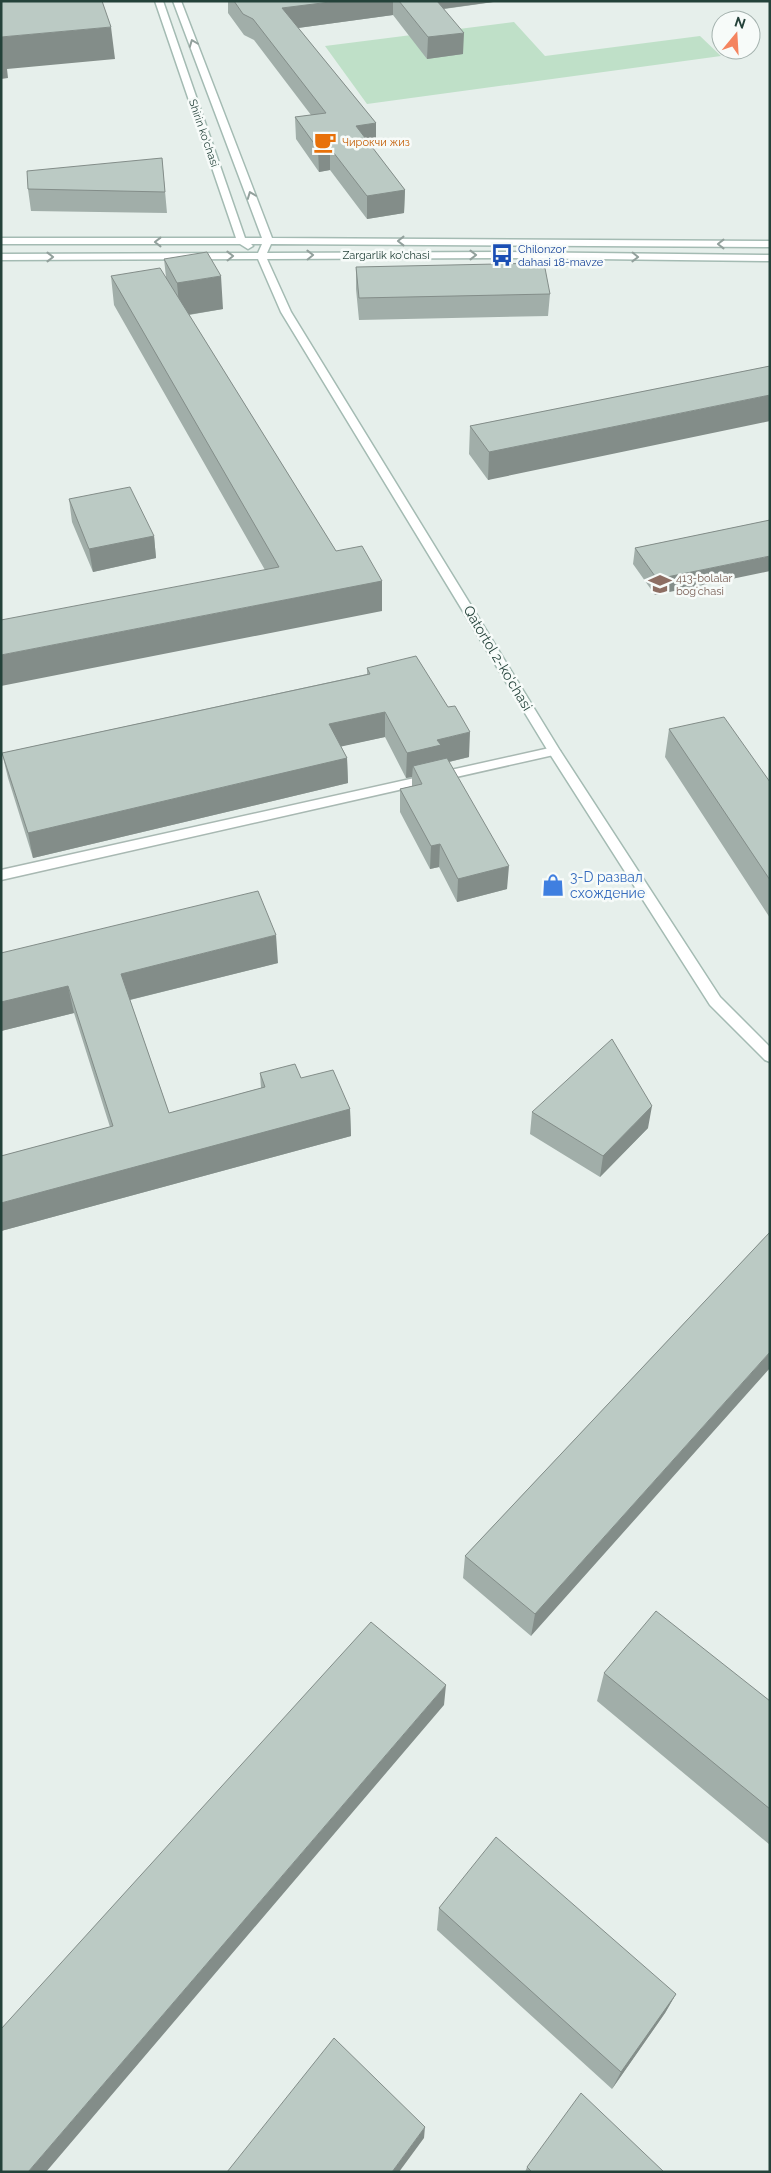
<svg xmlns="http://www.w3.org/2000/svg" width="771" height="2173" font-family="Raleway,sans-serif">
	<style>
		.green { fill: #bfe0c8 }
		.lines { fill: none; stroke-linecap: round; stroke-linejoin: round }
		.street-casing { stroke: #a8b8b2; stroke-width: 3 }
		.secondary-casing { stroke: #a4bbb3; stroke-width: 3 }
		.street { fill: #fff; fill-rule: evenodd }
		.secondary { fill: #fff; fill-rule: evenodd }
		.wall { fill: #a1aea9 }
		.shaded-wall { fill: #838d89 }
		.building { fill: #bbcac4; stroke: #838d89 }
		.oneway { stroke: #92a09c }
		.labels { text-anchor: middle; stroke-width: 5; stroke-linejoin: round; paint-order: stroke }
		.far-street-label { font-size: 11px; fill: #24423a; stroke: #f7fbf9 }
		.far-food-label { font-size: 11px; fill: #c56008; stroke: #f7fbf9; text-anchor: start }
		.far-transit-label { font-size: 11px; fill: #164399; stroke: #f7fbf9; text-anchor: start }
		.far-education-label { font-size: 11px; fill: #785e54; stroke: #f7fbf9; text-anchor: start }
		.street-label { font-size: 14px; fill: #24423a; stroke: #f7fbf9 }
		.shop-label { font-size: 14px; fill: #366cbe; stroke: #f7fbf9; text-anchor: start }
	</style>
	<rect width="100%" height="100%" fill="#e6efeb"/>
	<!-- green -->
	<path class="green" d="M 514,22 L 545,56 L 700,36 L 721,56 L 367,104 L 325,46 Z"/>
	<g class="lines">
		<defs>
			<path id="street" d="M 554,747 L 560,751 L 558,754 L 1,880 L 1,870 Z"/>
			<path id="secondary" d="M 155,1 L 163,1 L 245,238 L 262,238 L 173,1 L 181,1 L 272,238 L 770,241 L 770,247 L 271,244 L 267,253 L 502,252 L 770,255 L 770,261 L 502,258 L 267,259 L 291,312 L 559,749 L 720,997 L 770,1047 L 770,1062 L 765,1060 L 710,1005 L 548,751 L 281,312 L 258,259 L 1,260 L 1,254 L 258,253 L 262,244 L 251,244 L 253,246 L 248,249 L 240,244 L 1,244 L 1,238 L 236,238 Z"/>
		</defs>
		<!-- street casing -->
		<use href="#street" class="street-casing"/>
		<!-- secondary casing -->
		<use href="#secondary" class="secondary-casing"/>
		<!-- street -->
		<use href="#street" class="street"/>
		<!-- secondary -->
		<use href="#secondary" class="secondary"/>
	</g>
	<!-- wall -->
	<path class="wall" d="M 228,1 L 501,1 L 444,9 L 463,54 L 427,59 L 393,15 L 298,28 L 376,123 L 376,146 L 371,146 L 405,190 L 404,213 L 367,219 L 330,170 L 319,172 L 296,139 L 295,117 L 311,115 L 254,40 L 244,35 L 228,13 Z
		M 162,158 L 167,213 L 31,211 L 28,189 Z
		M 164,259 L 223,309 L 189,315 L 336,551 L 382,581 L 382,611 L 265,570 L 114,305 L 111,276 L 166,277 Z
		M 356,267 L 550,294 L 548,316 L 359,320 L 356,289 Z
		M 770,366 L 488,480 L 469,454 L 470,426 Z
		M 69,499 L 154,536 L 156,558 L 93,572 L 72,522 Z
		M 770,520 L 655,595 L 633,564 L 635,548 Z
		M 367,668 L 469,757 L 449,762 L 507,889 L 457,902 L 439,867 L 430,869 L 400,812 L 400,789 L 412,786 L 412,777 L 406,778 L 385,737 L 341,746 L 347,758 L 348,783 L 33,858 L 8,778 L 2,753 L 367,674 Z
		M 669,729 L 770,782 L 770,918 L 665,757 Z
		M 1,953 L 278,963 L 130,1000 L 169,1113 L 261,1088 L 260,1073 L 301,1078 L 350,1109 L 351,1136 L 1,1231 L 1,1156 L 110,1127 L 74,1013 L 1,1031 Z
		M 532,1112 L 648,1128 L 600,1177 L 530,1134 Z
		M 770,1232 L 531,1636 L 463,1578 L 465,1556 Z
		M 604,1673 L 770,1701 L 770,1845 L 597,1701 Z
		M 439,1908 L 676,1994 L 665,2013 L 612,2089 L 437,1930 Z
		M 527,2167 L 664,2172 L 525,2172 Z"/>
	<!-- shaded-wall -->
	<path class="shaded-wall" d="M 338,1 L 393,1 L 393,15 L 283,30 L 282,8 Z
		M 427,1 L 500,1 L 427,11 Z
		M 111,27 L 115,59 L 7,69 L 8,78 L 1,79 L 1,37 Z
		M 464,33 L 463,54 L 427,59 L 428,37 Z
		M 376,123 L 376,146 L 356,149 L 356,126 Z
		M 330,148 L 330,170 L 319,172 L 318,149 Z
		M 405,190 L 404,213 L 367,219 L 367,196 Z
		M 221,276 L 223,309 L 180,316 L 177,283 Z
		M 770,395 L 770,421 L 488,480 L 489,452 Z
		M 154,536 L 156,558 L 93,572 L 89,549 Z
		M 770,556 L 770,571 L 655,595 L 657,579 Z
		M 382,581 L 382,611 L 1,686 L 1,655 Z
		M 385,712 L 385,737 L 330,749 L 329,724 Z
		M 470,732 L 469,757 L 440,764 L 413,766 L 412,777 L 406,778 L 407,753 L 437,740 Z
		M 347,758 L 348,783 L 33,858 L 28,833 Z
		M 440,844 L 439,867 L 430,869 L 431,846 Z
		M 509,866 L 507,889 L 457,902 L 458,879 Z
		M 276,935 L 278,963 L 125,1001 L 121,974 Z
		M 68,986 L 74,1013 L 1,1031 L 1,1002 Z
		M 652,1106 L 648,1128 L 600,1177 L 603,1156 Z
		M 350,1109 L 351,1136 L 1,1231 L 1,1203 Z
		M 770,1352 L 770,1368 L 531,1636 L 535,1614 Z
		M 446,1685 L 444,1705 L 46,2172 L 28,2172 Z
		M 676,1994 L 665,2013 L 612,2089 L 621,2072 Z
		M 425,2127 L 424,2138 L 399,2172 L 392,2172 Z"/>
	<!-- building -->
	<path class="building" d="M 1,1 L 102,1 L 111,27 L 1,37 Z
		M 234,1 L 338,1 L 282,8 L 376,123 L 356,126 L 405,190 L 367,196 L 330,148 L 318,149 L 295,117 L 326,113 L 253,19 L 243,14 Z
		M 399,1 L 437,1 L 464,33 L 428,37 Z
		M 162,158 L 165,192 L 28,189 L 27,171 Z
		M 207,252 L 221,276 L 177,283 L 164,259 Z
		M 544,263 L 550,294 L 359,298 L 356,267 Z
		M 160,268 L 336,551 L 362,546 L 382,581 L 1,655 L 1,620 L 279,567 L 111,276 Z
		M 770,366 L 770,395 L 489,452 L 470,426 Z
		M 130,487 L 154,536 L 89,549 L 69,499 Z
		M 770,520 L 770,556 L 657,579 L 635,548 Z
		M 416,656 L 448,707 L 455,706 L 470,732 L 437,740 L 441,745 L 407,753 L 385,712 L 329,724 L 347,758 L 28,833 L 2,753 L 370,674 L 367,668 Z
		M 724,717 L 770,782 L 770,880 L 669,729 Z
		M 447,758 L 509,866 L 458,879 L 440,844 L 431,846 L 400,789 L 422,784 L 413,766 Z
		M 258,891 L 276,935 L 121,974 L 169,1113 L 265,1087 L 260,1073 L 295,1064 L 301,1078 L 333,1070 L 350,1109 L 1,1203 L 1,1156 L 113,1126 L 68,986 L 1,1002 L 1,953 Z
		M 612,1039 L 652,1106 L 603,1156 L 532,1112 Z
		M 770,1232 L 770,1352 L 535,1614 L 465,1556 Z
		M 656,1611 L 770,1701 L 770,1809 L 604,1673 Z
		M 371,1622 L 446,1685 L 28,2172 L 1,2172 L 1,2029 Z
		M 496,1837 L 676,1994 L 621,2072 L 439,1908 Z
		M 334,2038 L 425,2127 L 392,2172 L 227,2172 Z
		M 581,2093 L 664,2172 L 532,2172 L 527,2167 Z"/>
	<!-- one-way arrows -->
	<defs><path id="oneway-chevron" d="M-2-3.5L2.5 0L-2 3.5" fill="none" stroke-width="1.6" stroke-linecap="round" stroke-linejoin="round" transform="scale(1.25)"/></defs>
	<g class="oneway">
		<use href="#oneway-chevron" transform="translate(193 43) rotate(-111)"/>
		<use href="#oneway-chevron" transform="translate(251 195) rotate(-111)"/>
		<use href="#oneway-chevron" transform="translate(401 241) rotate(-180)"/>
		<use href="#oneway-chevron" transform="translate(158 242) rotate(-180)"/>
		<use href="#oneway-chevron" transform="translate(721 244) rotate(-180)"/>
		<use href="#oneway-chevron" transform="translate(310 255) rotate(-1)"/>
		<use href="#oneway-chevron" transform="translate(473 255)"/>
		<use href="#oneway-chevron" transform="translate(230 256) rotate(-1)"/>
		<use href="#oneway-chevron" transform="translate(50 257)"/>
		<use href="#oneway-chevron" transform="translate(635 257) rotate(1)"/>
	</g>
	<!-- icons -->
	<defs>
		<symbol id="cafe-bare" viewBox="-9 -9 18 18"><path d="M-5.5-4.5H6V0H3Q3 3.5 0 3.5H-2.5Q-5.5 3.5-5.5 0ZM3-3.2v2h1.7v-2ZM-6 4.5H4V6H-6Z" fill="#e8710a" stroke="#f7fbf9" stroke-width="2.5" paint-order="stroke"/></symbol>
		<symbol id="bus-bare" viewBox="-9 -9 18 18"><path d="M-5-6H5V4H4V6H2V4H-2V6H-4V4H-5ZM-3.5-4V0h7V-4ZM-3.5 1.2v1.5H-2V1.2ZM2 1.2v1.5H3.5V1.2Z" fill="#1a4fb4" stroke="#f7fbf9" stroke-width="2.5" paint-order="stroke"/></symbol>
		<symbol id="school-bare" viewBox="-9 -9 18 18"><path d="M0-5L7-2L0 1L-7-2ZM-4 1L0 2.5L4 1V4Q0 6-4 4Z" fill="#8d6e63" stroke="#f7fbf9" stroke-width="2.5" paint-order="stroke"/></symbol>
		<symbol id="shop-bare" viewBox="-9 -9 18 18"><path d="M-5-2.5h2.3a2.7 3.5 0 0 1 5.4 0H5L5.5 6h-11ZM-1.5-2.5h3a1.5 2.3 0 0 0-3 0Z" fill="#3f7fe0" stroke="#f7fbf9" stroke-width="2.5" paint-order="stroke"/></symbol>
	</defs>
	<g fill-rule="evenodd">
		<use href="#cafe-bare" x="309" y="126" width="32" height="32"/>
		<use href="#bus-bare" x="486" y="239" width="32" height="32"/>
		<use href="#school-bare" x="644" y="568" width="32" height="32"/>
		<use href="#shop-bare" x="537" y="869" width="32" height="32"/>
	</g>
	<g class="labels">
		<!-- far-street labels -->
		<g class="far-street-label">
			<text transform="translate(204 133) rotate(71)" y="4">Shirin ko'chasi</text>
			<text x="386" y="259">Zargarlik ko'chasi</text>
		</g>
		<!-- far-food labels -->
		<g class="far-food-label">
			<text x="342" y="146">Чирокчи жиз</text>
		</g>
		<!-- far-transit labels -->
		<g class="far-transit-label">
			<text x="518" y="253">Chilonzor<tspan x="518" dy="13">dahasi 18-mavze</tspan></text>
		</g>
		<!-- far-education labels -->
		<g class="far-education-label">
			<text x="676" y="582">413-bolalar<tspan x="676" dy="13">bogʻchasi</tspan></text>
		</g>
		<!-- street labels -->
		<g class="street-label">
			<text transform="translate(498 658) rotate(59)" y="5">Qatortol 2-ko'chasi</text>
		</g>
		<!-- shop labels -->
		<g class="shop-label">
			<text x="570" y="882">3-D развал<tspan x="570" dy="16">схождение</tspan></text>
		</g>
	</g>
	<!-- border -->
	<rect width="771" height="2173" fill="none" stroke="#24423a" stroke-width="5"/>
	<!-- north arrow -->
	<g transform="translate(736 35) rotate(18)"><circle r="24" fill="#f7fbf9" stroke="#a3b1ad"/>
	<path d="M0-4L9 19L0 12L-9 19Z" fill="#f4845f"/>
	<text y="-8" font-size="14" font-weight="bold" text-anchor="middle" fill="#24423a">N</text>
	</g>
</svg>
